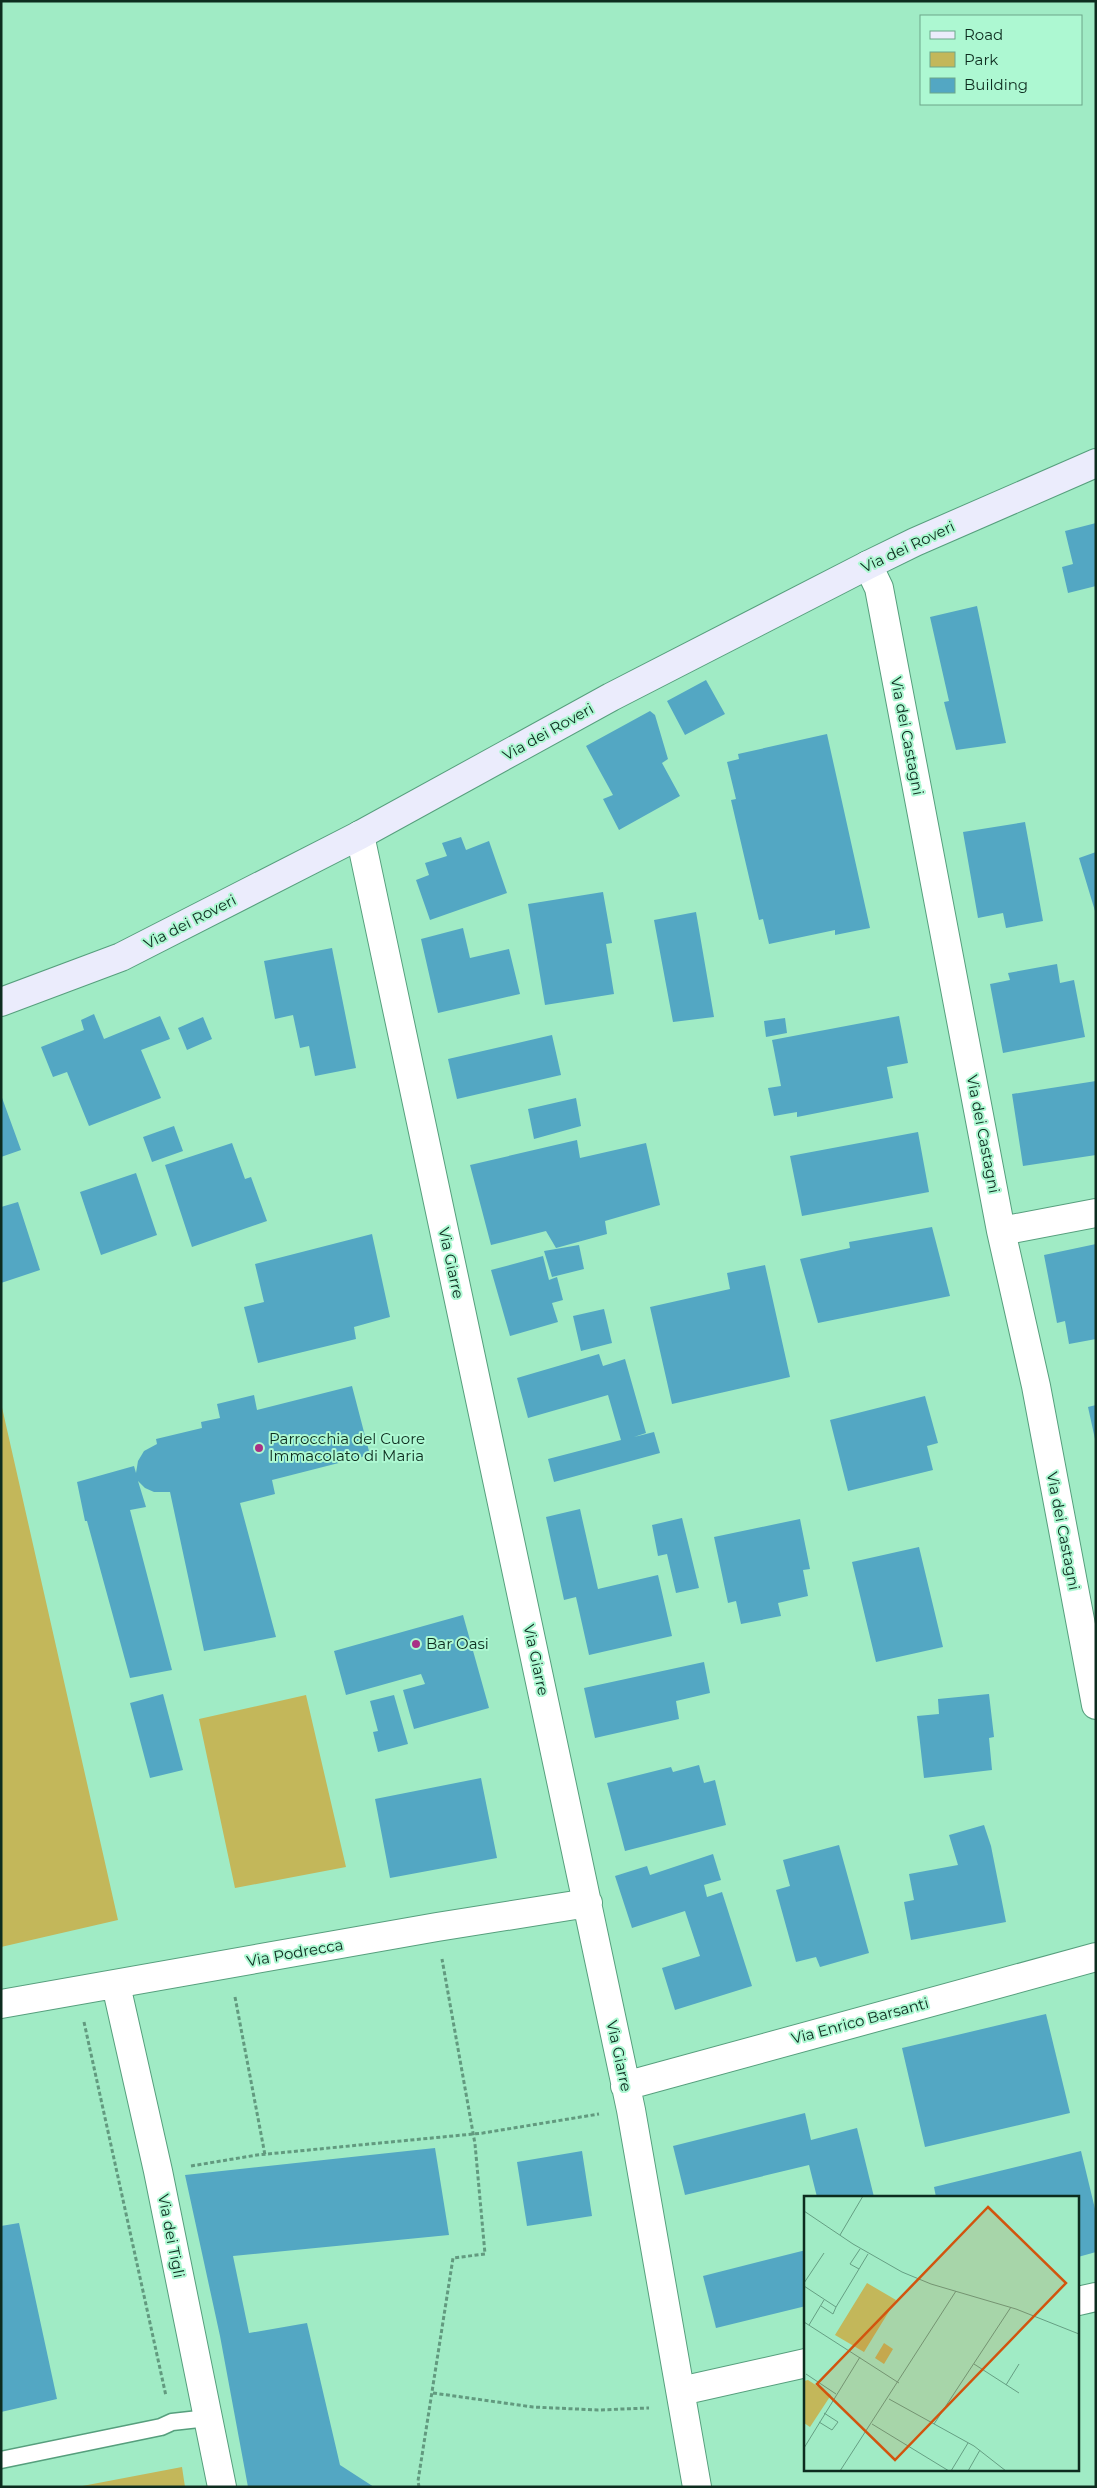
<svg xmlns="http://www.w3.org/2000/svg" width="1097" height="2488" font-family="Montserrat,sans-serif">
	<style>
		.green { fill: #c3b75a }
		.building { fill: #53a7c3 }
		.lines { fill: none; stroke-linecap: round; stroke-linejoin: round }
		.lane-casing { stroke: #569f7d; stroke-width: 19 }
		.street-casing { stroke: #569f7d; stroke-width: 30 }
		.secondary-casing { stroke: #569f7d; stroke-width: 30 }
		.path { stroke: #629a7f; stroke-width: 3; stroke-dasharray: 4 2.5; stroke-linecap: butt }
		.lane { stroke: #fff; stroke-width: 16 }
		.street { stroke: #fff; stroke-width: 28 }
		.secondary { stroke: #ebecfc; stroke-width: 28 }
		.poi-dot { fill: #a93085; stroke: #adf8d2; stroke-width: 2 }
		.labels { text-anchor: middle; stroke-width: 4; stroke-linejoin: round; paint-order: stroke }
		.street-label { font-size: 15px; fill: #0d2c1f; stroke: #adf8d2 }
		.poi-label { font-size: 15px; fill: #0d2c1f; stroke: #adf8d2; text-anchor: start }
		.inset-road { fill: none; stroke: #659f83; stroke-width: 1 }
		.view { fill: #d2540e; fill-opacity: 0.15; stroke: #d2540e; stroke-width: 2.5 }
		.inset-edge { fill: none; stroke: #0d2c1f; stroke-width: 2.5 }
	</style>
	<rect width="100%" height="100%" fill="#a0ebc5"/>
	<!-- green -->
	<path class="green" d="M 1,1403 L 118,1920 L 1,1947 Z
		M 306,1695 L 346,1867 L 235,1888 L 199,1719 Z
		M 182,2467 L 185,2487 L 77,2487 Z"/>
	<!-- building -->
	<path class="building" d="M 1096,523 L 1096,586 L 1068,593 L 1062,567 L 1073,564 L 1065,531 Z
		M 977,606 L 1006,743 L 956,750 L 944,702 L 949,701 L 930,617 Z
		M 706,680 L 725,714 L 685,735 L 667,701 Z
		M 650,711 L 655,715 L 668,759 L 662,763 L 680,796 L 619,830 L 603,799 L 613,795 L 586,746 Z
		M 827,734 L 870,928 L 835,935 L 835,930 L 769,944 L 763,919 L 759,920 L 731,800 L 736,799 L 727,762 L 739,759 L 738,754 Z
		M 1025,822 L 1043,921 L 1006,928 L 1003,913 L 978,918 L 963,832 Z
		M 461,837 L 466,850 L 489,841 L 507,893 L 430,920 L 416,880 L 429,875 L 425,863 L 447,856 L 442,843 Z
		M 1096,852 L 1096,911 L 1095,911 L 1079,858 Z
		M 603,892 L 612,943 L 606,944 L 614,994 L 545,1005 L 528,904 Z
		M 696,912 L 714,1017 L 673,1022 L 654,920 Z
		M 463,928 L 470,958 L 509,949 L 520,994 L 438,1013 L 421,939 Z
		M 332,948 L 356,1068 L 315,1076 L 309,1046 L 300,1048 L 293,1015 L 275,1019 L 264,961 Z
		M 1057,964 L 1060,983 L 1074,980 L 1085,1037 L 1003,1053 L 990,984 L 1010,980 L 1008,973 Z
		M 94,1014 L 104,1039 L 160,1016 L 170,1039 L 141,1050 L 161,1098 L 89,1126 L 67,1072 L 53,1077 L 41,1047 L 84,1030 L 81,1020 Z
		M 899,1016 L 908,1063 L 887,1067 L 893,1098 L 797,1117 L 797,1112 L 774,1116 L 768,1088 L 781,1086 L 772,1040 Z
		M 203,1017 L 212,1039 L 187,1050 L 178,1028 Z
		M 785,1018 L 787,1033 L 766,1037 L 764,1021 Z
		M 552,1035 L 561,1075 L 457,1099 L 448,1059 Z
		M 1096,1081 L 1096,1155 L 1023,1166 L 1012,1094 Z
		M 1,1095 L 21,1150 L 1,1157 Z
		M 576,1098 L 581,1126 L 534,1139 L 528,1109 Z
		M 174,1126 L 183,1151 L 152,1162 L 143,1137 Z
		M 918,1132 L 929,1192 L 802,1216 L 790,1156 Z
		M 577,1140 L 580,1158 L 646,1143 L 660,1205 L 605,1221 L 607,1234 L 556,1248 L 546,1231 L 491,1245 L 470,1165 Z
		M 232,1143 L 245,1179 L 251,1177 L 267,1221 L 192,1247 L 165,1165 Z
		M 136,1173 L 157,1235 L 101,1255 L 80,1192 Z
		M 18,1202 L 40,1270 L 1,1283 L 1,1207 Z
		M 932,1227 L 950,1296 L 818,1323 L 800,1259 L 850,1248 L 849,1242 Z
		M 372,1234 L 390,1317 L 354,1327 L 356,1339 L 258,1363 L 244,1307 L 264,1302 L 255,1264 Z
		M 1096,1244 L 1096,1339 L 1069,1344 L 1065,1321 L 1057,1323 L 1044,1255 Z
		M 579,1245 L 584,1269 L 552,1277 L 544,1251 Z
		M 543,1256 L 549,1280 L 557,1277 L 563,1300 L 552,1303 L 558,1322 L 510,1336 L 491,1270 Z
		M 765,1265 L 790,1377 L 672,1404 L 650,1307 L 730,1289 L 727,1273 Z
		M 604,1309 L 612,1343 L 581,1351 L 573,1316 Z
		M 599,1354 L 603,1366 L 625,1359 L 646,1433 L 634,1437 L 654,1432 L 660,1453 L 554,1482 L 548,1459 L 621,1440 L 608,1395 L 528,1418 L 517,1378 Z
		M 352,1386 L 370,1455 L 272,1480 L 275,1494 L 240,1503 L 276,1637 L 204,1651 L 170,1492 L 154,1492 L 145,1488 L 138,1481 L 146,1507 L 130,1510 L 172,1670 L 130,1678 L 87,1521 L 85,1521 L 77,1482 L 134,1466 L 136,1473 L 138,1461 L 144,1451 L 157,1444 L 156,1439 L 202,1428 L 201,1422 L 220,1418 L 217,1404 L 254,1395 L 257,1410 Z
		M 925,1396 L 938,1443 L 927,1446 L 933,1470 L 848,1491 L 830,1420 Z
		M 1096,1405 L 1096,1439 L 1095,1439 L 1088,1407 Z
		M 580,1509 L 598,1589 L 658,1575 L 672,1636 L 589,1655 L 576,1597 L 564,1600 L 546,1517 Z
		M 682,1518 L 699,1588 L 676,1593 L 667,1554 L 658,1556 L 652,1525 Z
		M 800,1519 L 810,1569 L 803,1570 L 808,1596 L 778,1603 L 781,1616 L 741,1624 L 736,1601 L 728,1603 L 714,1537 Z
		M 919,1547 L 943,1647 L 876,1662 L 852,1562 Z
		M 463,1615 L 489,1708 L 414,1729 L 403,1690 L 425,1684 L 421,1674 L 346,1695 L 334,1651 Z
		M 704,1662 L 710,1693 L 676,1701 L 679,1719 L 595,1738 L 584,1688 Z
		M 163,1694 L 183,1770 L 150,1778 L 130,1703 Z
		M 989,1694 L 994,1737 L 989,1738 L 992,1770 L 924,1778 L 917,1716 L 939,1714 L 938,1699 Z
		M 394,1695 L 408,1744 L 378,1752 L 373,1732 L 378,1731 L 370,1701 Z
		M 699,1765 L 704,1783 L 715,1780 L 726,1825 L 625,1851 L 607,1783 L 671,1767 L 673,1772 Z
		M 481,1778 L 497,1858 L 390,1878 L 375,1799 Z
		M 984,1825 L 991,1846 L 1006,1922 L 911,1940 L 904,1902 L 914,1900 L 909,1874 L 958,1865 L 949,1835 Z
		M 839,1845 L 869,1953 L 820,1967 L 816,1957 L 796,1962 L 776,1890 L 790,1886 L 783,1860 Z
		M 713,1854 L 721,1880 L 704,1885 L 707,1897 L 722,1892 L 752,1986 L 675,2010 L 662,1968 L 700,1956 L 685,1911 L 632,1928 L 615,1876 L 647,1866 L 650,1875 Z
		M 1046,2014 L 1070,2113 L 925,2147 L 902,2048 Z
		M 805,2113 L 811,2140 L 857,2128 L 874,2197 L 817,2197 L 809,2165 L 685,2195 L 673,2146 Z
		M 435,2148 L 449,2235 L 233,2256 L 249,2333 L 307,2323 L 340,2465 L 374,2487 L 248,2487 L 220,2336 L 185,2175 Z
		M 582,2151 L 592,2216 L 527,2226 L 517,2162 Z
		M 1081,2151 L 1096,2213 L 1096,2252 L 1078,2257 L 1078,2197 L 936,2197 L 934,2187 Z
		M 19,2223 L 57,2399 L 1,2412 L 1,2226 Z
		M 806,2250 L 806,2306 L 716,2328 L 703,2276 Z"/>
	<g class="lines">
		<defs>
			<path id="lane" d="M 1,2460 L 161,2427 L 172,2422 L 208,2418"/>
			<path id="street" d="M 868,565 L 879,588 L 1001,1231 L 1036,1386 L 1096,1705
				M 360,835 L 631,2110 L 697,2487
				M 1001,1231 L 1096,1213
				M 116,1985 L 158,2171 L 222,2487
				M 1,2004 L 437,1927 L 588,1903
				M 625,2086 L 1096,1957
				M 1078,2301 L 1096,2297
				M 681,2391 L 806,2363"/>
			<path id="secondary" d="M 1,1002 L 121,957 L 360,835 L 611,697 L 868,565 L 915,542 L 1096,463"/>
		</defs>
		<!-- lane casing -->
		<use href="#lane" class="lane-casing"/>
		<!-- street casing -->
		<use href="#street" class="street-casing"/>
		<!-- secondary casing -->
		<use href="#secondary" class="secondary-casing"/>
		<!-- path -->
		<path class="path" d="M 235,1997 L 265,2155
			M 84,2022 L 166,2396
			M 191,2166 L 257,2155 L 483,2133 L 599,2114
			M 433,2393 L 533,2407 L 598,2410 L 649,2408
			M 419,2487 L 418,2481 L 453,2258 L 485,2254 L 475,2144 L 442,1959"/>
		<!-- lane -->
		<use href="#lane" class="lane"/>
		<!-- street -->
		<use href="#street" class="street"/>
		<!-- secondary -->
		<use href="#secondary" class="secondary"/>
	</g>
	<!-- markers -->
	<g class="poi-dot">
		<circle cx="259" cy="1448" r="5"/>
		<circle cx="416" cy="1644" r="5"/>
	</g>
	<g class="labels">
		<!-- street labels -->
		<g class="street-label">
			<text transform="translate(908 547) rotate(-25)" y="5">Via dei Roveri</text>
			<text transform="translate(548 732) rotate(-29)" y="5">Via dei Roveri</text>
			<text transform="translate(907 736) rotate(79)" y="5">Via dei Castagni</text>
			<text transform="translate(190 922) rotate(-27)" y="5">Via dei Roveri</text>
			<text transform="translate(983 1134) rotate(79)" y="5">Via dei Castagni</text>
			<text transform="translate(451 1263) rotate(78)" y="5">Via Giarre</text>
			<text transform="translate(1063 1531) rotate(79)" y="5">Via dei Castagni</text>
			<text transform="translate(536 1660) rotate(78)" y="5">Via Giarre</text>
			<text transform="translate(295 1953) rotate(-10)" y="5">Via Podrecca</text>
			<text transform="translate(860 2021) rotate(-15)" y="5">Via Enrico Barsanti</text>
			<text transform="translate(619 2056) rotate(78)" y="5">Via Giarre</text>
			<text transform="translate(171 2236) rotate(79)" y="5">Via dei Tigli</text>
		</g>
		<!-- poi labels -->
		<g class="poi-label">
			<text x="269" y="1444">Parrocchia del Cuore<tspan x="269" dy="17">Immacolato di Maria</tspan></text>
			<text x="426" y="1649">Bar Oasi</text>
		</g>
	</g>
	<!-- overview -->
	<g transform="translate(804 2196)">
		<rect width="275" height="275" fill="#a0ebc5"/>
		<path d="M 63,87 L 92,104 L 60,156 L 31,139 ZM 80,147 L 89,153 L 80,168 L 71,162 ZM 4,184 L 27,199 L 6,231 L 0,227 L 0,185 Z" fill="#c3b75a"/>
		<path class="inset-road" d="M 0,15 L 49,48 L 98,76 L 127,88 L 212,113 L 275,138M 36,39 L 59,0M 56,53 L 46,68 L 55,73 L 64,58M 0,87 L 20,57M 0,90 L 32,111 L 55,73M 17,110 L 29,118 L 32,111M 0,126 L 95,187M 5,129 L 20,104M 170,168 L 215,197M 2,178 L 32,198M 202,189 L 215,168M 85,203 L 170,250 L 202,275M 15,226 L 28,234 L 34,226 L 20,217M 68,228 L 145,275M 130,228 L 207,111M 0,252 L 56,161M 36,275 L 152,95M 147,275 L 164,247M 164,275 L 176,254"/>
		<path class="view" d="M 184,11 L 262,87 L 91,264 L 13,188 Z"/>
		<rect width="275" height="275" class="inset-edge"/>
	</g>
	<!-- border -->
	<rect width="1097" height="2488" fill="none" stroke="#0d2c1f" stroke-width="5"/>
	<!-- legend -->
	<rect x="920" y="15" width="162" height="90" fill="#adf8d2" stroke="#6da68a"/>
	<rect x="930" y="31" width="25" height="8" fill="#ebecfc" stroke="#6da68a"/>
	<text x="964" y="40" font-size="15" fill="#0d2c1f">Road</text>
	<rect x="930" y="52" width="25" height="15" fill="#c3b75a" stroke="#6da68a"/>
	<text x="964" y="65" font-size="15" fill="#0d2c1f">Park</text>
	<rect x="930" y="78" width="25" height="15" fill="#53a7c3" stroke="#6da68a"/>
	<text x="964" y="90" font-size="15" fill="#0d2c1f">Building</text>
</svg>
